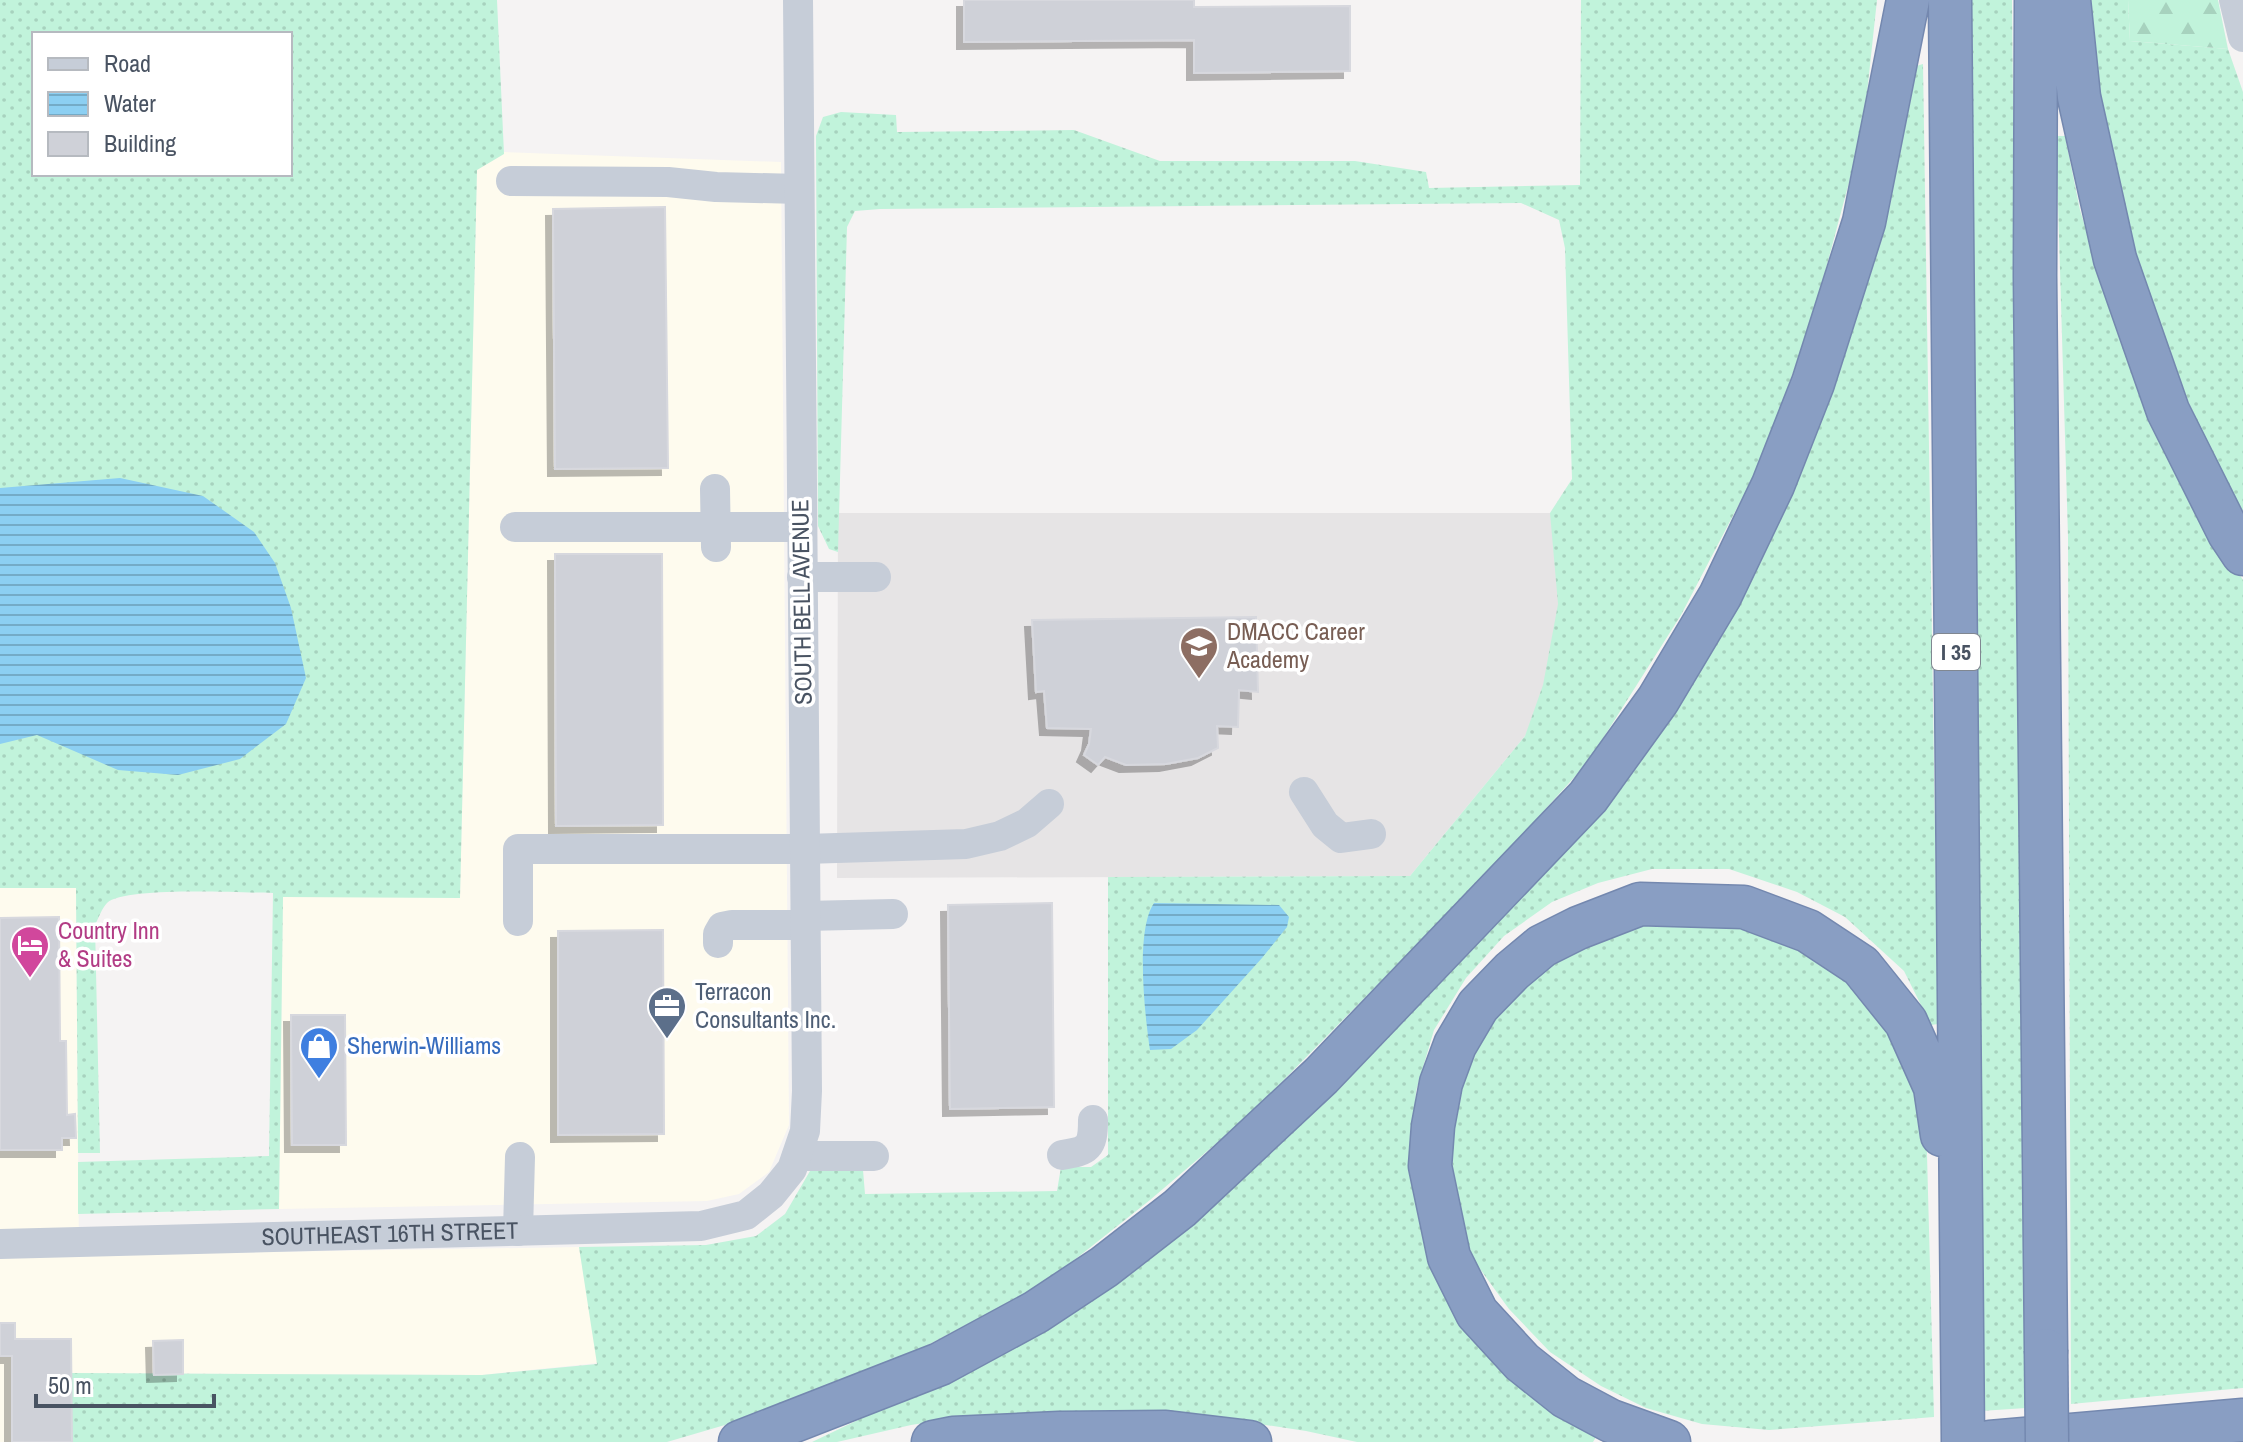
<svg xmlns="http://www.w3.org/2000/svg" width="2243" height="1442" font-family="'Archivo Narrow',sans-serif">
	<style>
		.commercial { fill: #fefbee }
		.education { fill: #e6e4e5 }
		.grass { fill: url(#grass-dots); fill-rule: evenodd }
		.forest { fill: url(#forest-firs) }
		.water { fill: url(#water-rules) }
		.building { fill: #cfd1d8; stroke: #d7d8de; stroke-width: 2; filter: url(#shadow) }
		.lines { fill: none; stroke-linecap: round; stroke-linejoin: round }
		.highway-casing { stroke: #7488af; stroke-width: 45 }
		.minor { stroke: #c6cdd8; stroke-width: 30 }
		.highway { stroke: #899ec3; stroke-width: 42 }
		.highway-bridge-casing { stroke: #7488af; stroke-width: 45; stroke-linecap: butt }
		.highway-bridge { stroke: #899ec3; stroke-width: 42 }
		.labels { text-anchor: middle; stroke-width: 7; stroke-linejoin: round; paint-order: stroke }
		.shield { fill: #fff; stroke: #808791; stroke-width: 2 }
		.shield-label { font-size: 22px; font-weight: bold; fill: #495362 }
		.street-label { font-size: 24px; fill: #495362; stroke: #fff }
		.education-label { font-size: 24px; fill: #785e54; stroke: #fff; text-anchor: start }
		.hotel-label { font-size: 24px; fill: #b23c85; stroke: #fff; text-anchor: start }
		.service-label { font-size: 24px; fill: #4e5e75; stroke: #fff; text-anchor: start }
		.shop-label { font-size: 24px; fill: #366cbe; stroke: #fff; text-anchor: start }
	</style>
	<defs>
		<pattern id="grass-dots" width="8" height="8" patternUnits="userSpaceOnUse" patternTransform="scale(2)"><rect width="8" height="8" fill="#c1f3db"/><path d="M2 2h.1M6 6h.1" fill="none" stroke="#a7d2be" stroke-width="1.8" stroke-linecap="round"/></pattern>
		<pattern id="forest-firs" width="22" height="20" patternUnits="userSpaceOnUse" patternTransform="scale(2)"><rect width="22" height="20" fill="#c1f3db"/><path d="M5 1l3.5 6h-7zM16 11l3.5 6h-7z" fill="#a7d2be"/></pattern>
		<pattern id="water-rules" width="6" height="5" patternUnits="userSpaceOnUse" patternTransform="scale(2)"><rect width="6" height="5" fill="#8ccff2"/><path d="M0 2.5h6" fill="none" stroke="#74abc7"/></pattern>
		<filter id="shadow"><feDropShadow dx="-7" dy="7" stdDeviation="0" flood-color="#0004"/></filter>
	</defs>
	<rect width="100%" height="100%" fill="#f5f3f3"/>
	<!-- commercial -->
	<path class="commercial" d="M 504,152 L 781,162 L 789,1125 L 769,1172 L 739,1194 L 707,1201 L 279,1209 L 283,896 L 460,897 L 477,169 Z
		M 0,888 L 76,888 L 79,1255 L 579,1247 L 598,1363 L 482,1375 L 72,1373 L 72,1442 L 0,1442 Z"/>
	<!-- education -->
	<path class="education" d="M 838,513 L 1650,513 L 1525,736 L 1410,876 L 837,878 Z"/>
	<!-- grass -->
	<path class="grass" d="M 0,0 L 497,0 L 504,154 L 477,170 L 460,898 L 283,897 L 279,1209 L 78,1214 L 78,1162 L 269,1156 L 273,893 C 244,893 124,886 107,903 C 102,908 98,919 95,925 L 100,1153 L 78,1153 L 76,888 L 0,888 ZM 34,34 L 290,34 L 290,174 L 34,174 Z
		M 1581,0 L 1877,0 L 1863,130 L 1813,317 L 1760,464 L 1681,615 L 1588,762 L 1484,877 L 1246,1118 L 1150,1200 L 1044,1284 L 922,1348 L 759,1415 L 667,1442 L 72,1442 L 72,1373 L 482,1375 L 597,1364 L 579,1247 L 706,1245 L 756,1236 L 785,1214 L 810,1171 L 863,1170 L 865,1194 L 1057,1191 L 1061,1167 L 1091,1167 L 1108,1155 L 1108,877 L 1410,876 L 1525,736 L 1543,685 L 1558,604 L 1550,513 L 1572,479 L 1565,248 L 1559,220 L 1521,203 L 880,209 L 855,211 L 847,227 L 838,552 L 829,549 L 818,526 L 816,136 L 823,117 L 841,112 L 896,115 L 897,132 L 1074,130 L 1160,161 L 1355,161 L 1426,172 L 1429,188 L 1580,185 Z
		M 1968,0 L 2012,0 L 2026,1408 L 1981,1411 Z
		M 2084,0 L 2128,0 L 2130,41 L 2228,49 L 2243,92 L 2243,511 L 2217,467 L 2162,341 L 2110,176 Z
		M 1923,64 L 1938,1024 L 1931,1025 L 1904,971 L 1845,917 L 1797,892 L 1729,869 L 1652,869 L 1598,883 L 1552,902 L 1504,936 L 1466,978 L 1434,1030 L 1416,1091 L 1412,1163 L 1418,1218 L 1443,1273 L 1601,1429 L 1593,1442 L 1357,1442 L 1306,1431 L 1226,1419 L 1058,1412 L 968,1416 L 911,1425 L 837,1442 L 812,1442 L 973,1365 L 1086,1298 L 1695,665 L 1909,68 Z
		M 2056,136 L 2065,136 L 2080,210 L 2108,301 L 2201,513 L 2243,580 L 2243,1388 L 2071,1404 L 2068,537 Z
		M 1720,902 L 1877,997 L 1926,1117 L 1934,1417 L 1769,1430 L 1702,1424 L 1646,1408 L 1601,1386 L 1550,1352 L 1509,1309 L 1475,1262 L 1453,1205 L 1443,1157 L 1463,1051 L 1571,932 Z"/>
	<!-- forest -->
	<path class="forest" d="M 2128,0 L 2218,0 L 2228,49 L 2130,41 Z"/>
	<!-- water -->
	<path class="water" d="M 120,478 L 203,496 L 254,532 L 275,563 L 291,608 L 306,678 L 286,724 L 240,759 L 178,775 L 118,770 L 37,735 L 0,744 L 0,488 Z
		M 1154,903 L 1279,905 L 1289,917 L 1287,927 L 1262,958 L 1197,1030 L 1171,1049 L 1150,1050 C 1145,1016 1135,931 1154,903 Z"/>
	<!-- building -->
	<path class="building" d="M 964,0 L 1194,0 L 1194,7 L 1350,6 L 1350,71 L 1194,73 L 1194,40 L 964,42 Z
		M 665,207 L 668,468 L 555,469 L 553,209 Z
		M 555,554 L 662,554 L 663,825 L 556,826 Z
		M 1256,617 L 1258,692 L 1239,690 L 1238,727 L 1217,726 L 1218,748 L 1198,758 L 1166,764 L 1126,765 L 1105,757 L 1098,765 L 1084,755 L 1089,744 L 1091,729 L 1047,728 L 1044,691 L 1036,692 L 1032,620 Z
		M 1052,903 L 1054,1107 L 950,1109 L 948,905 Z
		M 59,917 L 60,1041 L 66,1041 L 67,1115 L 75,1114 L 76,1138 L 62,1138 L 62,1150 L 0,1150 L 0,918 Z
		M 663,930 L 664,1134 L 558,1135 L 558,931 Z
		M 291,1015 L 345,1015 L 346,1145 L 292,1145 Z
		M 0,1323 L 15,1323 L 15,1339 L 71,1339 L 72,1442 L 12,1442 L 12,1356 L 0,1356 Z
		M 183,1340 L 183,1374 L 154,1375 L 153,1341 Z"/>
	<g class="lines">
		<defs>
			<path id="highway" d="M 1950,0 L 1963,1442
				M 2036,0 L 2035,276 L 2046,1350
				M 2069,0 L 2079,97 L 2115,259 L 2168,411 L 2229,533 L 2243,554
				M 740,1442 L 940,1364 L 1036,1312 L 1104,1267 L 1180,1208 L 1321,1076 L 1588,797 L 1658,700 L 1720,596 L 1773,485 L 1813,383 L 1864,222 L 1908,0
				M 933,1442 L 953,1438 L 1059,1433 L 1166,1432 L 1250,1442
				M 1669,1442 L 1611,1421 L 1566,1397 L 1522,1362 L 1477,1313 L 1449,1257 L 1430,1166 L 1433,1126 L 1441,1083 L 1455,1045 L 1478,1006 L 1512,971 L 1542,946 L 1578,928 L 1640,904 L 1744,907 L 1808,931 L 1861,966 L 1906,1022 L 1935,1087 L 1942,1135
				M 1990,1442 L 2243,1420"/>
		</defs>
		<!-- highway casing -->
		<use href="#highway" class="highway-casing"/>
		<!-- minor -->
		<g class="minor">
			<path d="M 2234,0 L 2243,37"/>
			<path d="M 511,181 L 668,182 L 716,187 L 799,189"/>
			<path d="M 715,489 L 716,547"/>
			<path d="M 515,527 L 802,527"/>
			<path d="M 802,577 L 876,577"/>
			<path d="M 1304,792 L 1325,825 L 1341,838 L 1371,834"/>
			<path d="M 805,916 L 893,914"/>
			<path d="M 518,921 L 518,849 L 805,849 L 966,844 L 1000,836 L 1027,823 L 1049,804"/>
			<path d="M 718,943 L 718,934 L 722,927 L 732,925 L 805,925"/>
			<path d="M 1062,1155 C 1088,1151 1093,1148 1093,1120"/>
			<path d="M 797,1156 L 874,1156"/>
			<path d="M 518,1231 L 520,1157"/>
			<path id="s1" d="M 0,1244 L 701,1226 L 746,1215 L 771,1195 L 792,1169 L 805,1131 L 807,1091 L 798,0"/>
		</g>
		<!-- highway -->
		<use href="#highway" class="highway"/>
		<defs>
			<path id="highway-bridge" d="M 2046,1350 L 2047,1442"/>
		</defs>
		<!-- highway-bridge casing -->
		<use href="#highway-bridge" class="highway-bridge-casing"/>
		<!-- highway-bridge -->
		<use href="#highway-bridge" class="highway-bridge"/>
	</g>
	<!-- icons -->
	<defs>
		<symbol id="school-pin" viewBox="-11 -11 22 30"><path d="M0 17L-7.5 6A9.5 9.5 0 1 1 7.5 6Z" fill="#8d6e63" stroke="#fff"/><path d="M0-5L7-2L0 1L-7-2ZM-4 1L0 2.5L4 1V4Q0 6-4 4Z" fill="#fff"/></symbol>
		<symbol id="hotel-pin" viewBox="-11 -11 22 30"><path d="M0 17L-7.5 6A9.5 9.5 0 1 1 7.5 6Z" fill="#d1479c" stroke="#fff"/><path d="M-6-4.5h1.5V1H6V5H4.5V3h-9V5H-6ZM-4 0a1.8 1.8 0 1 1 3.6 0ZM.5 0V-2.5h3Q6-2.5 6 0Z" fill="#fff"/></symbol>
		<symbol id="office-pin" viewBox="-11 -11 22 30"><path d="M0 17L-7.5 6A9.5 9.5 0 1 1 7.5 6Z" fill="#5c6f8a" stroke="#fff"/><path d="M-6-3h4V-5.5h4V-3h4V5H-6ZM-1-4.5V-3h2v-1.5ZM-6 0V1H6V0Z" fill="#fff"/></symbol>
		<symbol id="shop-pin" viewBox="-11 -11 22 30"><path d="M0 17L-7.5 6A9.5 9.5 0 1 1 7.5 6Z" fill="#3f7fe0" stroke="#fff"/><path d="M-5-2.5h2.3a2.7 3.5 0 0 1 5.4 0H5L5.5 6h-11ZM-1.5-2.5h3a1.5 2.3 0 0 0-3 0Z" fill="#fff"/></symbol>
	</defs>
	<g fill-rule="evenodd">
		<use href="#school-pin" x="1177" y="624" width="44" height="60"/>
		<use href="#hotel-pin" x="8" y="923" width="44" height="60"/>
		<use href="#office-pin" x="645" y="984" width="44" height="60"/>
		<use href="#shop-pin" x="297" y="1024" width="44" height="60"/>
	</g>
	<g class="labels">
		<!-- shield labels -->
		<rect class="shield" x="1932" y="634" width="48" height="36" rx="6"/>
		<g class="shield-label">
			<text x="1956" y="660">I 35</text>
		</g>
		<!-- street labels -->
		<g class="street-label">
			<text transform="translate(802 602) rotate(-91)" y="8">SOUTH BELL AVENUE</text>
			<text dy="8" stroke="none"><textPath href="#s1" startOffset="390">SOUTHEAST 16TH STREET</textPath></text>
		</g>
		<!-- education labels -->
		<g class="education-label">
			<text x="1227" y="640">DMACC Career<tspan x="1227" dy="28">Academy</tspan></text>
		</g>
		<!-- hotel labels -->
		<g class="hotel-label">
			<text x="58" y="939">Country Inn<tspan x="58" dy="28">&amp; Suites</tspan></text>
		</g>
		<!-- service labels -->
		<g class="service-label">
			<text x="695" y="1000">Terracon<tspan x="695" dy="28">Consultants Inc.</tspan></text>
		</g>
		<!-- shop labels -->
		<g class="shop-label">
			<text x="347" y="1054">Sherwin-Williams</text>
		</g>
	</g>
	<!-- legend -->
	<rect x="32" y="32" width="260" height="144" fill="#ffffff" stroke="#b6bac0" stroke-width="2"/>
	<rect x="48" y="58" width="40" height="12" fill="#c6cdd8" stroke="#b6bac0" stroke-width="2"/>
	<text x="104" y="72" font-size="24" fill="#495362">Road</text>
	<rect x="48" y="92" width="40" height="24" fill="url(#water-rules)" stroke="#b6bac0" stroke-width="2"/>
	<text x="104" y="112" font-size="24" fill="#495362">Water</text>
	<rect x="48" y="132" width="40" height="24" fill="#cfd1d8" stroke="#b6bac0" stroke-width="2"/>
	<text x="104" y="152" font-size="24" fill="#495362">Building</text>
	<!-- scale -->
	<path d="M36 1394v12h178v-12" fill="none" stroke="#495362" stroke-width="4"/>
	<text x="48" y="1394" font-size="24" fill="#495362" stroke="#ffffff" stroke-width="6" paint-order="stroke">50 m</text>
</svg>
